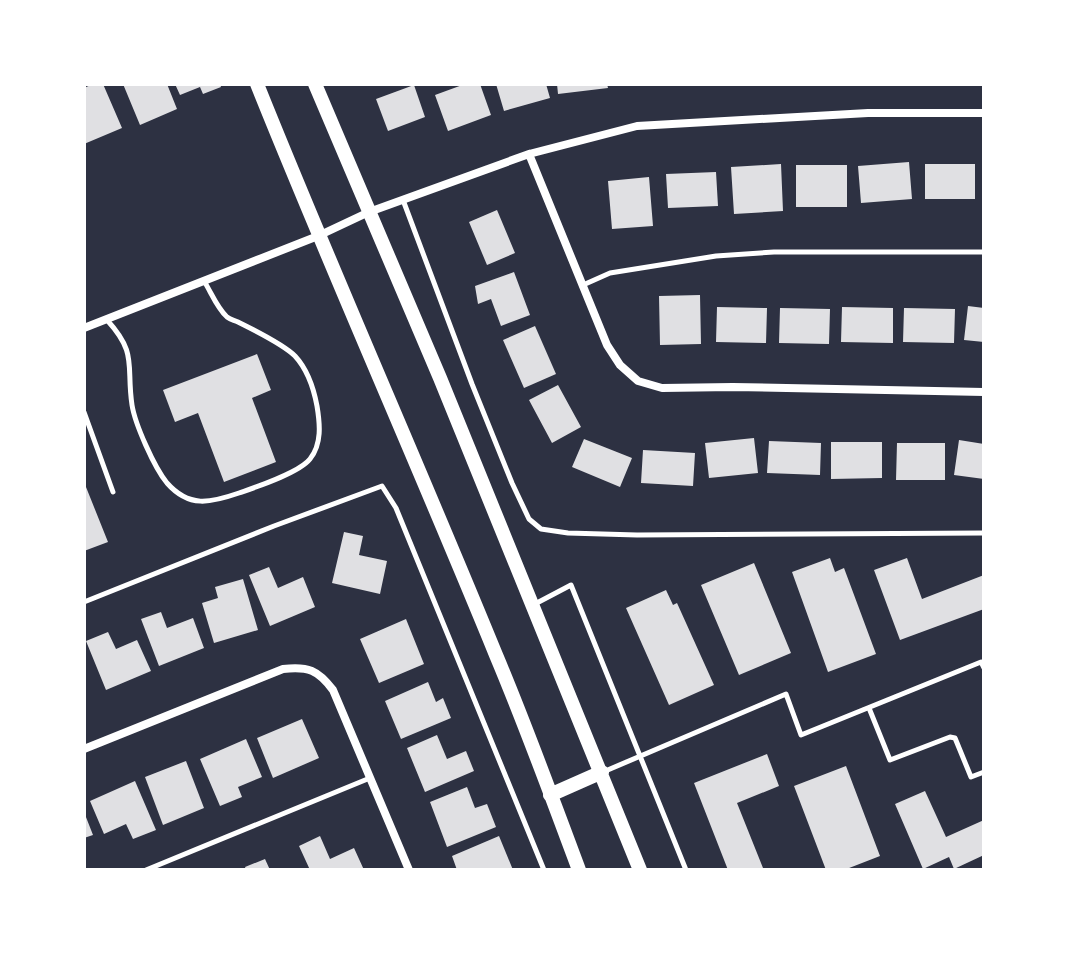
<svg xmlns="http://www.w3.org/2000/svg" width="1068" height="954" font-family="'Exo 2',sans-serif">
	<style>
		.building { fill: #e0e0e3 }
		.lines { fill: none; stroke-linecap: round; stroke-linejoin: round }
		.service { stroke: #fff; stroke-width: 5 }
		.minor { stroke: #fff; stroke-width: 8 }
		.secondary { stroke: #fff; stroke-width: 14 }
	</style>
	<rect width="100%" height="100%" fill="#2d3142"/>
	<!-- building -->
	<path class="building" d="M 93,84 L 103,84 L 122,128 L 84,144 L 84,88 Z
		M 123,84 L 167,84 L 177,109 L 140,125 Z
		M 175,84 L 220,84 L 221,87 L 203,94 L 200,87 L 180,95 Z
		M 465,84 L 480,84 L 491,115 L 448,131 L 435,95 Z
		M 496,84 L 546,84 L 550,98 L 504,111 Z
		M 557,84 L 607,84 L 608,88 L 558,94 Z
		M 414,85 L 425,117 L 388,131 L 376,99 Z
		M 909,162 L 912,199 L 861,203 L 858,166 Z
		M 781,164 L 783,211 L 734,214 L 731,167 Z
		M 925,164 L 975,164 L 975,199 L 925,199 Z
		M 796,165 L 847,165 L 847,207 L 796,207 Z
		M 716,172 L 718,206 L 668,208 L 666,174 Z
		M 649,177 L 653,226 L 612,229 L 608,181 Z
		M 497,210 L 515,253 L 487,265 L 469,222 Z
		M 514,272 L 530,315 L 501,326 L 491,299 L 478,304 L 475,286 Z
		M 700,295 L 701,344 L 660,345 L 659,296 Z
		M 968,306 L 984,308 L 984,342 L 964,340 Z
		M 717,307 L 767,308 L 766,343 L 716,342 Z
		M 842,307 L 893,308 L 893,343 L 841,342 Z
		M 780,308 L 830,309 L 829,344 L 779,343 Z
		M 904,308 L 955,309 L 954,343 L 903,342 Z
		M 535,326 L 556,374 L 524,388 L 503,340 Z
		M 257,354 L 271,390 L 252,398 L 276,462 L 224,482 L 198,413 L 175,422 L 163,390 Z
		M 558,385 L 581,427 L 552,443 L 529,400 Z
		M 754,438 L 758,473 L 709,478 L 705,443 Z
		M 584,439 L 632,458 L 620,487 L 572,467 Z
		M 959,440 L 984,444 L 984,479 L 954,475 Z
		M 769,441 L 821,443 L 820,475 L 767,473 Z
		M 831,442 L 882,442 L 882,478 L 831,479 Z
		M 897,443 L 945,443 L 945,480 L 896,480 Z
		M 643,450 L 695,453 L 693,486 L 641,483 Z
		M 84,482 L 108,542 L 84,551 Z
		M 344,532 L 363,536 L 359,555 L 387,561 L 380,594 L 332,583 Z
		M 830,558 L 835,572 L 844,568 L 876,654 L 828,672 L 792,572 Z
		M 907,558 L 922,599 L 984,575 L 984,609 L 900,640 L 874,570 Z
		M 754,563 L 791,653 L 739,675 L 701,585 Z
		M 269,567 L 278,588 L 303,577 L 315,607 L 270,626 L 249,575 Z
		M 243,579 L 258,630 L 214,643 L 202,603 L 218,598 L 215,587 Z
		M 666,590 L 673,605 L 677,603 L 714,685 L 669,705 L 626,608 Z
		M 161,612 L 167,628 L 193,618 L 204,648 L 159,666 L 141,619 Z
		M 406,619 L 424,664 L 379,683 L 360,639 Z
		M 108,632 L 116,649 L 137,640 L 151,671 L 106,690 L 86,641 Z
		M 428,682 L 436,702 L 443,698 L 451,718 L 401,739 L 385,701 Z
		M 302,719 L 319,758 L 273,778 L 257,738 Z
		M 437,735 L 447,759 L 466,751 L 474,771 L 425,792 L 407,748 Z
		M 246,739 L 262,777 L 238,787 L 242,797 L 220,806 L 200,759 Z
		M 767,754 L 779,786 L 737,803 L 763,868 L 758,870 L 728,870 L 694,783 Z
		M 186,761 L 204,808 L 163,825 L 145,777 Z
		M 846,766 L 880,856 L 844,870 L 826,870 L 794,786 Z
		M 135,781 L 156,830 L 133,839 L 126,824 L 104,834 L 90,801 Z
		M 467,787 L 475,808 L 487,804 L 496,827 L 447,847 L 430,802 Z
		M 925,791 L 946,837 L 984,820 L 984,855 L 954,869 L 949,857 L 923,869 L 895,804 Z
		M 84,812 L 93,835 L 84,838 Z
		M 320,836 L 330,859 L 354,848 L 364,870 L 310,870 L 299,846 Z
		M 499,836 L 513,870 L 457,870 L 452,856 Z
		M 265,859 L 270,870 L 246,870 L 245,867 Z"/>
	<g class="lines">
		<!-- service -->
		<path class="service" d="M 403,200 L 472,384 L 512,483 L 529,519 L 541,529 L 568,533 L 637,535 L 984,533
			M 583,285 L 610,273 L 716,256 L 774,252 L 984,252
			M 107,320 C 138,354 126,365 132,405 C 135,424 154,467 167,483 C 189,508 210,503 239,493 C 256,487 299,473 310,459 C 322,444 320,424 317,406 C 314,390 307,369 295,356 C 283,344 254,330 238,322 C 234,320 231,320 227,317 C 217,308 211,292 204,281
			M 84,412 L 113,492
			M 84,602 L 274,526 L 382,486 L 396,508 L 544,870
			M 533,605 L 571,585 L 686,870
			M 869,708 L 890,760 L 950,737 L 955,738 L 971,777 L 984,772
			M 603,772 L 786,694 L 801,735 L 981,662 L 984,668
			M 146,870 L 370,778"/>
		<!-- minor -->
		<path class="minor" d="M 529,154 L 607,345 L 620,365 L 638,381 L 662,388 L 733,387 L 984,392
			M 84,328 L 318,236 L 369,212 L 529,154 L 637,126 L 868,113 L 984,113
			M 84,749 L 283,669 C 308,666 318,670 333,690 L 409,870"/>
		<!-- secondary -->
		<path class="secondary" d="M 257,84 C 334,276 418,464 496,655 C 526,726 552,798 579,870
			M 315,84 L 440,378 L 640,870
			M 550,795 L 602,772"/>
	</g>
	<!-- border -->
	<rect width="1068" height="954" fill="none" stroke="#ffffff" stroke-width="172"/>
</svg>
